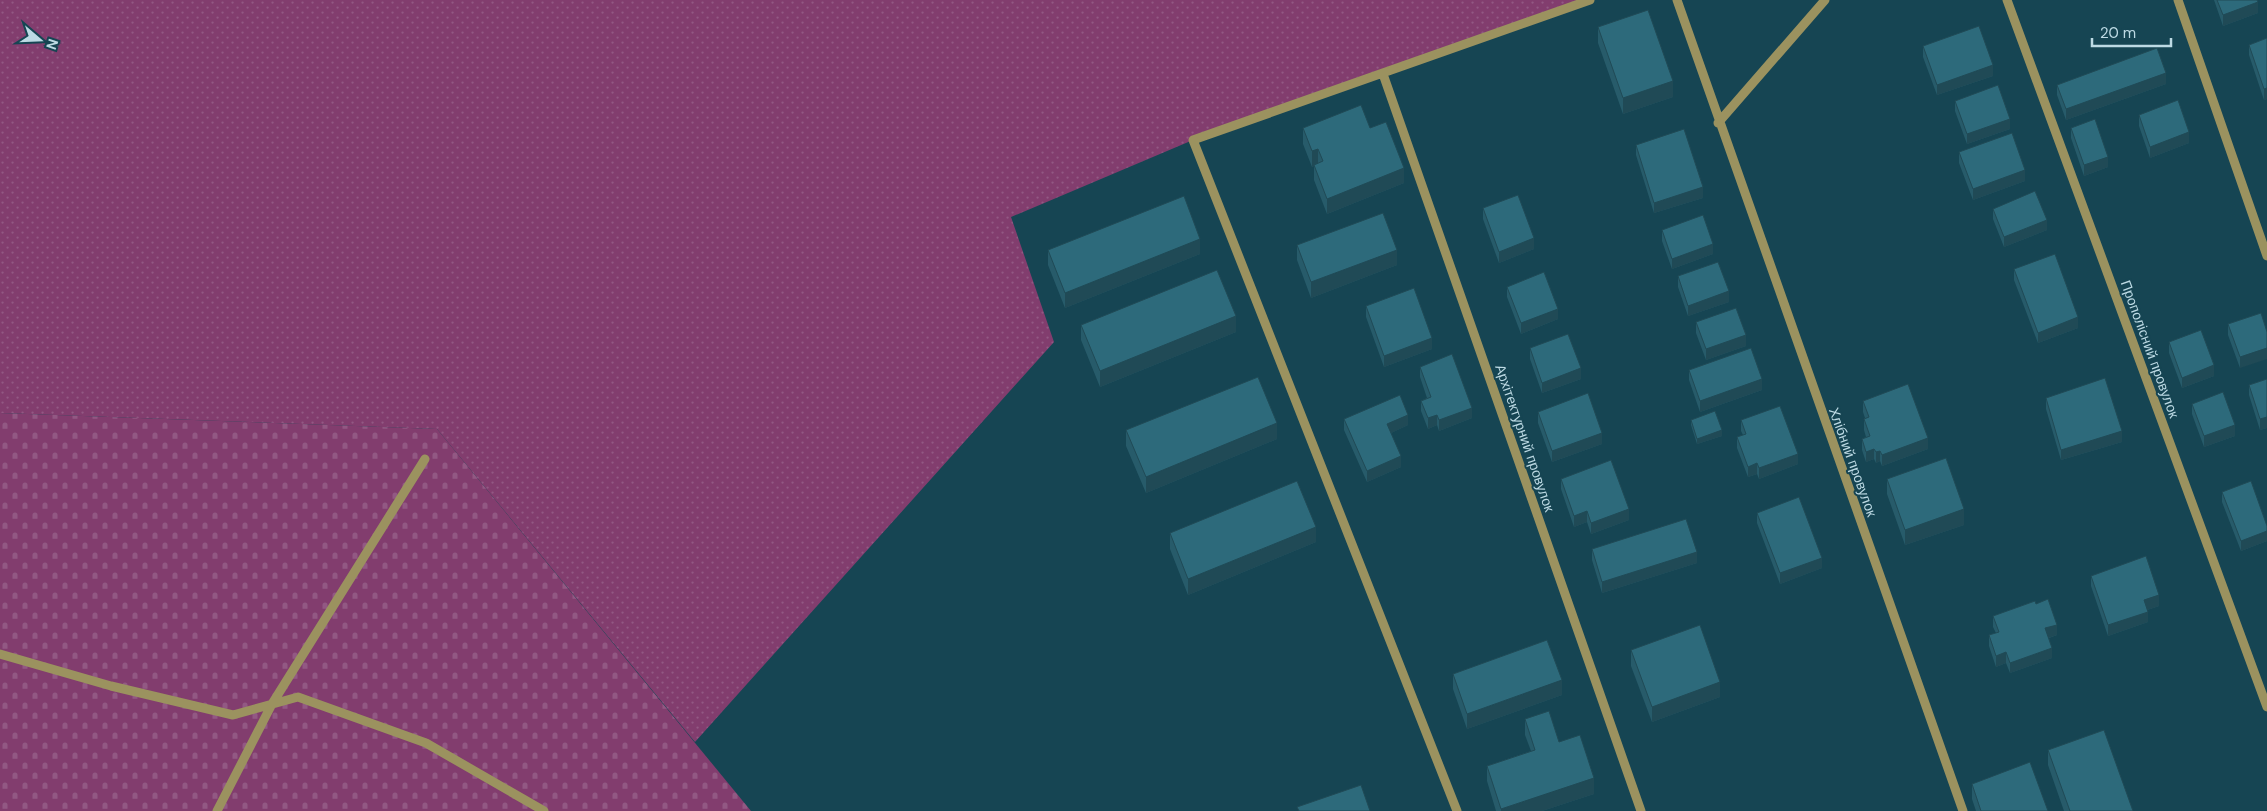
<svg xmlns="http://www.w3.org/2000/svg" width="2267" height="811" font-family="'DM Sans',sans-serif">
	<style>
		.grass { fill: url(#grass-dots) }
		.cemetery { fill: url(#cemetery-stones) }
		.lines { fill: none; stroke-linecap: round; stroke-linejoin: round }
		.minor { stroke: #9b925f; stroke-width: 9 }
		.wall { fill: #275b6a }
		.shaded-wall { fill: #204a56 }
		.building { fill: #2d6a7b; stroke: #204a56 }
		.labels { text-anchor: middle; stroke-width: 4; stroke-linejoin: round; paint-order: stroke }
		.street-label { font-size: 14px; fill: #bddae4; stroke: #164553 }
	</style>
	<defs>
		<pattern id="grass-dots" width="8" height="8" patternUnits="userSpaceOnUse" patternTransform="scale(1.25)"><rect width="8" height="8" fill="#823d6e"/><path d="M2 2h.1M6 6h.1" fill="none" stroke="#925883" stroke-width="1.8" stroke-linecap="round"/></pattern>
		<pattern id="cemetery-stones" width="16" height="16" patternUnits="userSpaceOnUse" patternTransform="scale(1.25)"><rect width="16" height="16" fill="#823d6e"/><path d="M2 7V4a2 2 0 0 1 4 0v3zM10 15v-3a2 2 0 0 1 4 0v3z" fill="#925883"/></pattern>
	</defs>
	<rect width="100%" height="100%" fill="#164553"/>
	<!-- grass -->
	<path class="grass" d="M 0,0 L 1589,0 L 1193,140 L 1011,217 L 1054,342 L 695,742 L 437,429 L 0,413 Z"/>
	<!-- cemetery -->
	<path class="cemetery" d="M 0,413 L 437,429 L 751,811 L 0,811 Z"/>
	<g class="lines">
		<!-- minor -->
		<path class="minor" d="M 1677,0 L 1963,811
			M 2007,0 L 2267,707
			M 2178,0 L 2267,256
			M 1383,74 L 1641,811
			M 1718,123 L 1825,0
			M 0,654 L 111,686 L 233,715 L 298,697 L 426,743 L 544,811
			M 217,811 L 272,704 L 425,459
			M 1457,811 L 1193,140 L 1590,0"/>
	</g>
	<!-- wall -->
	<path class="wall" d="M 2214,0 L 2257,0 L 2258,13 L 2223,26 Z
		M 1598,27 L 1673,97 L 1623,114 L 1598,43 Z
		M 2267,38 L 2267,99 L 2264,100 L 2249,55 L 2249,45 Z
		M 1923,46 L 1993,76 L 1937,95 L 1923,57 Z
		M 2166,84 L 2066,120 L 2057,95 L 2057,85 Z
		M 1955,101 L 2010,129 L 1967,144 L 1955,111 Z
		M 2139,115 L 2189,143 L 2150,158 L 2139,126 Z
		M 1303,128 L 1370,128 L 1404,183 L 1327,214 L 1314,180 L 1314,166 L 1312,167 L 1303,144 Z
		M 2071,128 L 2108,167 L 2084,176 L 2071,138 Z
		M 1636,145 L 1703,198 L 1654,213 L 1636,155 Z
		M 1959,152 L 2025,181 L 1973,200 L 1959,163 Z
		M 1483,208 L 1534,249 L 1499,263 L 1483,219 Z
		M 1993,209 L 2047,230 L 2004,247 L 1993,219 Z
		M 1662,230 L 1713,254 L 1672,269 L 1662,241 Z
		M 1297,245 L 1397,265 L 1311,298 L 1297,260 Z
		M 1048,250 L 1200,254 L 1065,308 L 1048,265 Z
		M 2014,269 L 2078,328 L 2038,343 L 2014,280 Z
		M 1678,276 L 1729,302 L 1688,316 L 1678,287 Z
		M 1507,287 L 1558,319 L 1521,334 L 1507,297 Z
		M 1366,306 L 1432,349 L 1384,367 L 1366,317 Z
		M 2261,313 L 2240,368 L 2228,335 L 2228,324 Z
		M 1696,322 L 1746,346 L 1706,360 L 1696,333 Z
		M 1081,325 L 1236,332 L 1100,387 L 1081,340 Z
		M 2169,342 L 2214,376 L 2182,388 L 2169,353 Z
		M 1530,348 L 1581,379 L 1542,393 L 1530,359 Z
		M 1420,367 L 1472,418 L 1439,431 L 1437,425 L 1428,429 L 1421,411 L 1421,401 L 1427,398 L 1420,377 Z
		M 1689,370 L 1762,390 L 1700,412 L 1689,380 Z
		M 2267,379 L 2267,428 L 2260,430 L 2249,395 L 2249,385 Z
		M 2046,398 L 2122,442 L 2061,460 L 2046,409 Z
		M 1863,401 L 1928,449 L 1882,466 L 1880,461 L 1876,463 L 1874,459 L 1866,462 L 1862,450 L 1862,439 L 1866,437 L 1864,430 L 1864,419 L 1865,418 L 1863,412 Z
		M 2192,404 L 2235,436 L 2204,447 L 2192,414 Z
		M 1538,412 L 1602,444 L 1552,462 L 1538,423 Z
		M 1344,419 L 1408,425 L 1391,433 L 1401,467 L 1367,482 L 1344,430 Z
		M 1691,420 L 1722,436 L 1697,444 L 1691,425 Z
		M 1741,420 L 1798,464 L 1759,479 L 1757,474 L 1748,477 L 1737,448 L 1737,437 L 1743,435 L 1741,431 Z
		M 1126,430 L 1277,439 L 1146,493 L 1126,446 Z
		M 1561,479 L 1629,520 L 1591,534 L 1587,522 L 1574,527 L 1561,489 Z
		M 1887,479 L 1964,525 L 1905,545 L 1887,494 Z
		M 2222,492 L 2267,526 L 2267,541 L 2241,551 L 2222,502 Z
		M 1757,513 L 1822,568 L 1780,584 L 1757,523 Z
		M 1170,533 L 1316,542 L 1188,595 L 1170,549 Z
		M 1592,549 L 1697,563 L 1602,593 L 1592,560 Z
		M 2091,576 L 2159,606 L 2147,610 L 2148,622 L 2108,636 L 2091,586 Z
		M 2036,604 L 2057,635 L 2049,638 L 2052,658 L 2010,673 L 2006,663 L 1996,667 L 1989,646 L 1989,635 L 1996,633 L 1993,627 L 1993,616 Z
		M 1631,650 L 1720,697 L 1652,722 L 1631,666 Z
		M 1453,674 L 1562,695 L 1467,729 L 1453,689 Z
		M 1525,719 L 1559,742 L 1594,794 L 1542,811 L 1496,811 L 1487,781 L 1487,766 L 1531,751 L 1525,735 Z
		M 2048,750 L 2133,811 L 2064,811 L 2048,765 Z
		M 1972,784 L 2048,811 L 1976,811 L 1972,799 Z"/>
	<!-- shaded-wall -->
	<path class="shaded-wall" d="M 2258,2 L 2258,13 L 2223,26 L 2223,15 Z
		M 1993,65 L 1993,76 L 1937,95 L 1937,85 Z
		M 2166,73 L 2166,84 L 2066,120 L 2066,109 Z
		M 1673,81 L 1673,97 L 1623,114 L 1623,98 Z
		M 2267,88 L 2267,99 L 2264,100 L 2264,89 Z
		M 2010,119 L 2010,129 L 1967,144 L 1967,134 Z
		M 2189,132 L 2189,143 L 2150,158 L 2150,147 Z
		M 1318,149 L 1318,164 L 1312,167 L 1312,151 Z
		M 2108,157 L 2108,167 L 2084,176 L 2084,165 Z
		M 1404,168 L 1404,183 L 1327,214 L 1327,199 Z
		M 2025,170 L 2025,181 L 1973,200 L 1973,189 Z
		M 1703,187 L 1703,198 L 1654,213 L 1654,203 Z
		M 2047,220 L 2047,230 L 2004,247 L 2004,237 Z
		M 1534,238 L 1534,249 L 1499,263 L 1499,252 Z
		M 1200,239 L 1200,254 L 1065,308 L 1065,293 Z
		M 1713,244 L 1713,254 L 1672,269 L 1672,259 Z
		M 1397,250 L 1397,265 L 1311,298 L 1311,282 Z
		M 1729,291 L 1729,302 L 1688,316 L 1688,306 Z
		M 1558,309 L 1558,319 L 1521,334 L 1521,323 Z
		M 1236,316 L 1236,332 L 1100,387 L 1100,371 Z
		M 2078,317 L 2078,328 L 2038,343 L 2038,333 Z
		M 1746,335 L 1746,346 L 1706,360 L 1706,349 Z
		M 1432,338 L 1432,349 L 1384,367 L 1384,356 Z
		M 2267,348 L 2267,359 L 2240,368 L 2240,357 Z
		M 2214,365 L 2214,376 L 2182,388 L 2182,378 Z
		M 1581,368 L 1581,379 L 1542,393 L 1542,383 Z
		M 1762,379 L 1762,390 L 1700,412 L 1700,401 Z
		M 1472,408 L 1472,418 L 1439,431 L 1439,420 Z
		M 1408,415 L 1408,425 L 1387,435 L 1387,424 Z
		M 1437,415 L 1437,425 L 1428,429 L 1428,418 Z
		M 2267,417 L 2267,428 L 2260,430 L 2260,419 Z
		M 1277,423 L 1277,439 L 1146,493 L 1146,477 Z
		M 2235,425 L 2235,436 L 2204,447 L 2204,436 Z
		M 1722,430 L 1722,436 L 1697,444 L 1697,439 Z
		M 2122,431 L 2122,442 L 2061,460 L 2061,450 Z
		M 1602,433 L 1602,444 L 1552,462 L 1552,451 Z
		M 1928,438 L 1928,449 L 1882,466 L 1882,455 Z
		M 1874,449 L 1874,459 L 1866,462 L 1866,452 Z
		M 1880,451 L 1880,461 L 1876,463 L 1876,452 Z
		M 1798,454 L 1798,464 L 1759,479 L 1759,468 Z
		M 1401,456 L 1401,467 L 1367,482 L 1367,471 Z
		M 1757,463 L 1757,474 L 1748,477 L 1748,467 Z
		M 1629,509 L 1629,520 L 1591,534 L 1591,523 Z
		M 1964,509 L 1964,525 L 1905,545 L 1905,530 Z
		M 1587,511 L 1587,522 L 1574,527 L 1574,516 Z
		M 1316,527 L 1316,542 L 1188,595 L 1188,579 Z
		M 2267,531 L 2267,541 L 2241,551 L 2241,541 Z
		M 1697,552 L 1697,563 L 1602,593 L 1602,582 Z
		M 1822,558 L 1822,568 L 1780,584 L 1780,573 Z
		M 2159,595 L 2159,606 L 2144,611 L 2144,600 Z
		M 2148,612 L 2148,622 L 2108,636 L 2108,625 Z
		M 2057,625 L 2057,635 L 2045,639 L 2045,628 Z
		M 2052,648 L 2052,658 L 2010,673 L 2010,663 Z
		M 2006,652 L 2006,663 L 1996,667 L 1996,656 Z
		M 1562,680 L 1562,695 L 1467,729 L 1467,714 Z
		M 1720,682 L 1720,697 L 1652,722 L 1652,707 Z
		M 1594,778 L 1594,794 L 1542,811 L 1501,811 L 1501,809 Z"/>
	<!-- building -->
	<path class="building" d="M 2217,0 L 2257,0 L 2258,2 L 2223,15 Z
		M 1648,10 L 1673,81 L 1623,98 L 1598,27 Z
		M 1979,26 L 1993,65 L 1937,85 L 1923,46 Z
		M 2267,38 L 2267,88 L 2264,89 L 2249,45 Z
		M 2157,48 L 2166,73 L 2066,109 L 2057,85 Z
		M 1998,85 L 2010,119 L 1967,134 L 1955,101 Z
		M 2178,100 L 2189,132 L 2150,147 L 2139,115 Z
		M 1361,105 L 1370,128 L 1386,122 L 1404,168 L 1327,199 L 1314,165 L 1323,161 L 1318,149 L 1312,151 L 1303,128 Z
		M 2095,119 L 2108,157 L 2084,165 L 2071,128 Z
		M 1684,129 L 1703,187 L 1654,203 L 1636,145 Z
		M 2012,133 L 2025,170 L 1973,189 L 1959,152 Z
		M 2035,191 L 2047,220 L 2004,237 L 1993,209 Z
		M 1518,195 L 1534,238 L 1499,252 L 1483,208 Z
		M 1184,196 L 1200,239 L 1065,293 L 1048,250 Z
		M 1383,213 L 1397,250 L 1311,282 L 1297,245 Z
		M 1703,215 L 1713,244 L 1672,259 L 1662,230 Z
		M 2055,254 L 2078,317 L 2038,333 L 2014,269 Z
		M 1718,262 L 1729,291 L 1688,306 L 1678,276 Z
		M 1217,270 L 1236,316 L 1100,371 L 1081,325 Z
		M 1544,272 L 1558,309 L 1521,323 L 1507,287 Z
		M 1414,288 L 1432,338 L 1384,356 L 1366,306 Z
		M 1736,308 L 1746,335 L 1706,349 L 1696,322 Z
		M 2261,313 L 2267,332 L 2267,348 L 2240,357 L 2228,324 Z
		M 2201,330 L 2214,365 L 2182,378 L 2169,342 Z
		M 1568,334 L 1581,368 L 1542,383 L 1530,348 Z
		M 1751,348 L 1762,379 L 1700,401 L 1689,370 Z
		M 1452,354 L 1472,408 L 1439,420 L 1437,415 L 1428,418 L 1421,401 L 1431,397 L 1420,367 Z
		M 1258,377 L 1277,423 L 1146,477 L 1126,430 Z
		M 2105,378 L 2122,431 L 2061,450 L 2046,398 Z
		M 2267,379 L 2267,417 L 2260,419 L 2249,385 Z
		M 1908,384 L 1928,438 L 1882,455 L 1880,451 L 1876,452 L 1874,449 L 1866,452 L 1862,439 L 1870,436 L 1864,419 L 1869,417 L 1863,401 Z
		M 2223,392 L 2235,425 L 2204,436 L 2192,404 Z
		M 1588,393 L 1602,433 L 1552,451 L 1538,412 Z
		M 1400,395 L 1408,415 L 1387,424 L 1401,456 L 1367,471 L 1344,419 Z
		M 1780,406 L 1798,454 L 1759,468 L 1757,463 L 1748,467 L 1737,437 L 1746,434 L 1741,420 Z
		M 1715,411 L 1722,430 L 1697,439 L 1691,420 Z
		M 1946,458 L 1964,509 L 1905,530 L 1887,479 Z
		M 1611,460 L 1629,509 L 1591,523 L 1587,511 L 1574,516 L 1561,479 Z
		M 1297,481 L 1316,527 L 1188,579 L 1170,533 Z
		M 2251,481 L 2267,526 L 2267,531 L 2241,541 L 2222,492 Z
		M 1799,497 L 1822,558 L 1780,573 L 1757,513 Z
		M 1686,519 L 1697,552 L 1602,582 L 1592,549 Z
		M 2146,556 L 2159,595 L 2144,600 L 2148,612 L 2108,625 L 2091,576 Z
		M 2048,599 L 2057,625 L 2045,628 L 2052,648 L 2010,663 L 2006,652 L 1996,656 L 1989,635 L 1999,632 L 1993,616 L 2035,601 L 2036,604 Z
		M 1700,625 L 1720,682 L 1652,707 L 1631,650 Z
		M 1547,640 L 1562,680 L 1467,714 L 1453,674 Z
		M 1549,711 L 1559,742 L 1580,735 L 1594,778 L 1501,809 L 1487,766 L 1535,750 L 1525,719 Z
		M 2104,730 L 2133,811 L 2070,811 L 2048,750 Z
		M 2030,762 L 2048,811 L 1981,811 L 1972,784 Z
		M 1361,785 L 1370,811 L 1299,811 L 1297,807 Z"/>
	<g class="labels">
		<!-- street labels -->
		<g class="street-label">
			<text transform="translate(2150 349) rotate(70)" y="5">Прополісний провулок</text>
			<text transform="translate(1525 438) rotate(71)" y="5">Архітектурний провулок</text>
			<text transform="translate(1853 462) rotate(70)" y="5">Хлібний провулок</text>
		</g>
	</g>
	<!-- north arrow -->
	<g transform="translate(40 40) rotate(109)" stroke="#164553" stroke-width="4" paint-order="stroke">
	<path d="M0-4L9 19L0 12L-9 19Z" fill="#bddae4"/>
	<text y="-8" font-size="14" font-weight="bold" text-anchor="middle" fill="#bddae4">N</text>
	</g>
	<!-- scale -->
	<path d="M2092 38v8h79v-8" fill="none" stroke="#bddae4" stroke-width="2.5"/>
	<text x="2100" y="38" font-size="15" fill="#bddae4" stroke="#164553" stroke-width="4" paint-order="stroke">20 m</text>
</svg>
